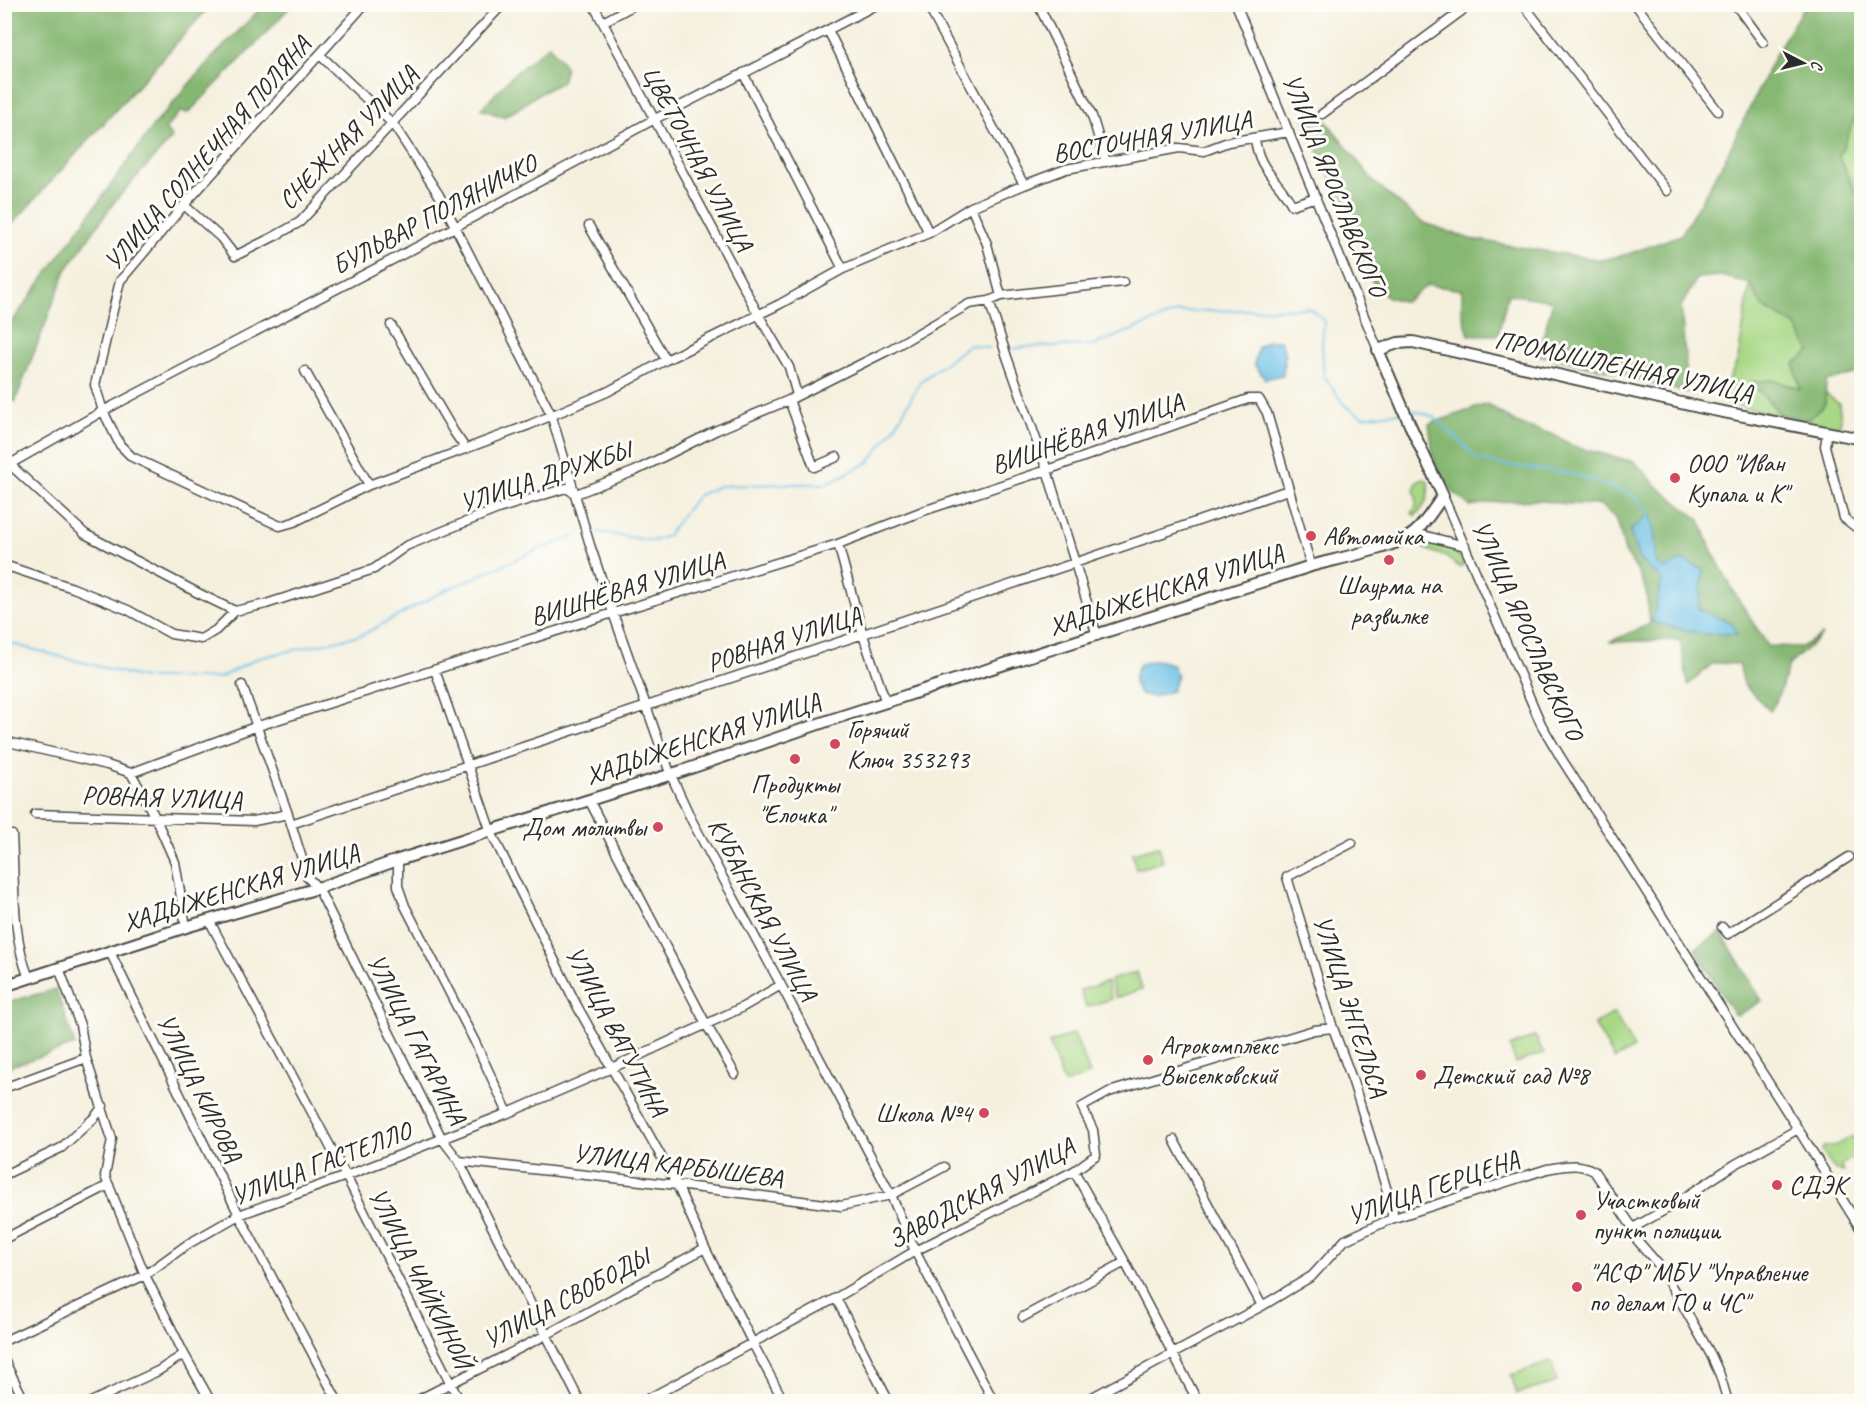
<svg xmlns="http://www.w3.org/2000/svg" width="1866" height="1406" font-family="Caveat,sans-serif">
	<style>
		.green { fill: #a8d886; stroke: #6a8258; stroke-width: 1.5 }
		.forest { fill: #86b873; stroke: #58724f; stroke-width: 1.5 }
		.water { fill: #69bfe6; stroke: #4a7588; stroke-width: 1.5 }
		.lines { fill: none; stroke-linecap: round; stroke-linejoin: round }
		.stream { stroke: #69bfe6; stroke-width: 2 }
		.minor-casing { stroke: #494946; stroke-width: 11 }
		.major-casing { stroke: #494946; stroke-width: 14 }
		.minor { stroke: #fff; stroke-width: 8 }
		.major { stroke: #fff; stroke-width: 10 }
		.poi-dot { fill: #d1495b; stroke: #fdfcf7; stroke-width: 2 }
		.labels { text-anchor: middle; stroke-width: 6; stroke-linejoin: round; paint-order: stroke }
		.street-label { font-size: 26px; fill: #2b2b2b; stroke: #fdfcf7 }
		.poi-label { font-size: 26px; fill: #2b2b2b; stroke: #fdfcf7; text-anchor: start }
	</style>
	<rect width="100%" height="100%" fill="#fdfcf7"/>
	<filter id="ink" filterUnits="userSpaceOnUse"><feTurbulence type="fractalNoise" baseFrequency=".0167" numOctaves="2"/><feDisplacementMap in="SourceGraphic" scale="12" xChannelSelector="R" yChannelSelector="G"/><feConvolveMatrix kernelMatrix="1 2 1 2 8 2 1 2 1" color-interpolation-filters="sRGB"/></filter>
	<filter id="wash" filterUnits="userSpaceOnUse"><feTurbulence type="fractalNoise" baseFrequency=".008" numOctaves="4" result="noise"/><feDisplacementMap in="SourceGraphic" scale="24" xChannelSelector="R" yChannelSelector="G"/><feGaussianBlur stdDeviation="1.35" result="paint"/><feColorMatrix in="noise" values="0 0 0 0 0 0 0 0 0 0 0 0 0 0 0 0 0 1.4 0 .05"/><feComposite in="paint" operator="in"/></filter>
	<g filter="url(#wash)">
		<rect width="100%" height="100%" fill="#f5f0de"/>
		<!-- green -->
		<path class="green" d="M 1861,107 L 1861,203 L 1839,157 L 1859,108 Z
			M 1750,284 L 1762,306 L 1795,325 L 1810,351 L 1800,389 L 1773,380 L 1771,403 L 1781,415 L 1745,408 L 1720,400 L 1738,359 Z
			M 1825,393 L 1839,404 L 1841,420 L 1839,427 L 1815,423 L 1808,420 L 1825,404 Z
			M 1424,479 L 1428,481 C 1430,496 1426,506 1415,516 L 1412,513 C 1418,505 1418,498 1414,490 L 1417,482 Z
			M 1425,540 L 1449,547 L 1463,560 L 1463,565 L 1460,567 L 1444,556 L 1420,547 L 1419,543 Z
			M 1159,846 L 1163,862 L 1136,869 L 1132,853 Z
			M 1137,972 L 1142,989 L 1116,998 L 1110,980 Z
			M 1107,982 L 1112,999 L 1086,1007 L 1080,990 Z
			M 1614,1013 L 1634,1048 L 1615,1059 L 1594,1024 Z
			M 1074,1033 L 1090,1074 L 1064,1084 L 1049,1043 Z
			M 1535,1036 L 1544,1053 L 1516,1063 L 1510,1047 Z
			M 1852,1136 L 1860,1148 L 1854,1151 L 1855,1156 L 1840,1166 L 1844,1172 L 1836,1170 L 1831,1165 L 1822,1152 L 1823,1147 C 1834,1147 1843,1143 1852,1136 Z
			M 1551,1362 L 1557,1382 L 1517,1394 L 1511,1375 Z"/>
		<!-- forest -->
		<path class="forest" d="M 5,4 L 211,5 L 5,232 L 4,5 Z
			M 264,5 L 292,5 L 252,48 L 188,113 L 180,112 L 165,129 L 172,138 L 115,201 L 66,270 L 15,402 L 5,395 L 5,329 L 9,326 L 154,125 L 208,62 Z
			M 1805,5 L 1861,5 L 1861,107 L 1859,108 L 1839,157 L 1861,203 L 1861,379 L 1857,373 L 1826,381 L 1825,404 L 1808,420 L 1781,415 L 1751,382 L 1773,380 L 1800,389 L 1794,364 L 1810,351 L 1795,325 L 1762,306 L 1750,284 L 1721,276 L 1697,278 L 1681,307 L 1688,392 L 1659,386 L 1620,373 L 1538,355 L 1553,301 L 1508,294 L 1498,335 L 1469,335 L 1462,312 L 1462,290 L 1428,285 L 1405,302 L 1388,297 L 1375,288 L 1361,250 L 1350,214 L 1332,182 L 1304,119 L 1323,117 L 1375,183 L 1422,222 L 1470,239 L 1602,260 L 1628,254 L 1681,235 L 1723,163 L 1777,51 Z
			M 549,45 L 566,68 L 562,82 L 537,95 L 516,110 L 503,117 L 481,109 L 513,75 Z
			M 1487,404 L 1516,423 L 1554,435 L 1575,447 L 1635,462 L 1660,489 L 1700,520 L 1711,549 L 1737,597 L 1768,646 L 1802,647 L 1822,635 L 1789,665 L 1776,702 L 1770,711 L 1744,685 L 1739,664 L 1713,663 L 1688,685 L 1680,640 L 1609,642 L 1650,624 L 1646,591 L 1639,573 L 1625,552 L 1617,520 L 1601,505 L 1567,504 L 1536,500 L 1495,502 L 1470,506 L 1452,492 L 1434,461 L 1429,424 Z
			M 1721,932 L 1762,1001 L 1738,1015 L 1733,1014 L 1695,949 Z
			M 56,989 L 75,1045 L 5,1068 L 5,1003 Z"/>
		<!-- water -->
		<path class="water" d="M 1268,341 L 1281,341 L 1285,354 L 1283,375 L 1265,379 L 1254,364 L 1258,347 Z
			M 1651,513 L 1656,545 L 1655,562 L 1665,569 L 1683,560 L 1704,570 L 1698,609 L 1732,623 L 1737,634 L 1703,634 L 1652,622 L 1662,580 L 1639,559 L 1630,531 Z
			M 1157,660 L 1172,664 L 1177,676 L 1172,691 L 1154,697 L 1140,694 C 1131,681 1133,677 1140,664 Z"/>
		<g class="lines">
			<!-- stream -->
			<path class="stream" d="M 1013,349 L 1025,347 L 1094,345 L 1178,312 L 1309,308 L 1324,320 L 1322,345 L 1324,376 L 1344,405 L 1363,417 L 1401,412
				M 1408,410 L 1416,411 L 1434,417 L 1457,438 L 1477,459 L 1496,464 L 1574,474 L 1632,495 L 1651,513
				M 598,532 L 653,541 L 667,536 L 697,496 L 719,486 L 783,484 L 826,484 L 869,462 L 895,427 L 921,381 L 969,345 L 989,348
				M 4,642 L 143,678 L 219,678 L 258,658 L 362,635 L 446,590 L 537,550 L 574,537"/>
		</g>
	</g>
	<g filter="url(#ink)">
		<g class="lines">
			<defs>
				<path id="minor" d="M 365,4 L 184,205 L 120,281 L 95,385 L 103,411 L 120,445 L 132,457 L 280,526 L 294,522 L 369,485 L 529,425 L 607,392 L 666,360 L 780,304 L 843,269 L 929,233 L 971,207 L 1024,185 L 1066,169 L 1179,148 L 1204,151 L 1228,142 L 1289,132
					M 593,4 L 758,314 L 789,367 L 797,395
					M 927,4 L 1024,185
					M 1038,4 L 1092,116 L 1106,162
					M 1236,4 L 1378,350
					M 1523,4 L 1667,191
					M 1635,4 L 1718,111
					M 1735,4 L 1763,42
					M 603,22 L 636,4
					M 828,30 L 929,233
					M 320,55 L 393,124 L 439,195 L 551,414 L 590,545 L 613,613 L 670,773 L 692,821 L 781,985 L 891,1195 L 915,1251 L 994,1402
					M 743,73 L 843,269
					M 1322,114 L 1471,4
					M 1255,138 C 1258,170 1278,179 1292,205 L 1316,197
					M 184,205 L 221,238 L 235,256 L 275,236 L 300,222 L 503,4
					M 971,207 L 987,244 L 1001,296
					M 589,226 L 666,360
					M 989,301 L 1007,357 L 1047,470 L 1097,636
					M 391,325 L 454,432 L 466,449
					M 305,371 L 369,485
					M 789,400 L 814,467 L 837,457
					M 1827,433 L 1825,446 L 1844,518 L 1862,532
					M 4,459 L 85,534 L 200,594 L 235,611 L 266,604 L 374,569 L 406,546 L 498,509 L 566,488 L 576,494 L 635,471 L 717,430 L 789,400 L 889,350 L 969,304 L 989,301 L 1001,296 L 1123,282
					M 10,464 L 103,411 L 455,227 L 653,120 L 878,4
					M 1443,496 L 1541,724 L 1561,758 L 1798,1129 L 1862,1231
					M 1415,533 L 1465,546
					M 838,544 L 863,635 L 886,703
					M 4,565 L 73,588 L 128,610 L 171,634 L 201,639 L 216,630 L 235,611
					M 435,670 L 491,832 L 576,1004 L 677,1185 L 705,1248 L 752,1342 L 784,1402
					M 242,685 L 288,814 L 308,878 L 318,888 L 442,1139 L 459,1161 L 580,1402
					M 4,741 L 107,765 L 131,773 L 255,727 L 613,613 L 838,544 L 923,511 L 1047,470 L 1248,399 L 1259,399 L 1267,413 L 1311,566
					M 131,773 L 155,817 L 175,862 L 186,927
					M 589,800 L 706,1024 L 735,1074
					M 4,810 L 5,810
					M 35,814 L 254,821 L 288,814
					M 291,824 C 623,713 957,605 1288,490
					M 12,835 C 15,882 11,934 29,978
					M 1352,843 L 1287,877 L 1333,1028 L 1353,1082 L 1382,1174 L 1393,1211 L 1391,1219
					M 398,860 L 398,886 L 405,906 L 475,1042 L 508,1113
					M 209,920 L 346,1176 L 460,1402
					M 1722,927 L 1728,934 L 1849,857
					M 110,952 L 239,1215 L 338,1402
					M 59,968 L 80,1025 L 86,1058 L 112,1139 L 105,1176 L 145,1275 L 184,1354 L 211,1402
					M 4,1088 L 86,1058
					M 1174,1140 L 1262,1306
					M 459,1161 L 677,1185 L 841,1206 L 891,1195 L 944,1167
					M 1074,1171 L 1125,1262 L 1198,1402
					M 4,1175 L 61,1148 L 95,1117 L 103,1106
					M 1633,1228 L 1670,1207 L 1734,1165 L 1798,1129
					M 4,1239 L 109,1185
					M 836,1298 L 889,1402
					M 1023,1317 L 1125,1262
					M 4,1341 L 145,1275 L 188,1244 L 239,1215 L 346,1176 L 508,1113 L 612,1068 L 741,1008 L 781,985
					M 4,1360 L 25,1402
					M 91,1402 L 158,1371 L 184,1354
					M 414,1402 L 546,1335 L 705,1248
					M 642,1402 L 836,1298 L 915,1251 L 1074,1171 L 1096,1155 L 1093,1130 L 1082,1107 L 1109,1092 L 1314,1030 L 1333,1028
					M 1083,1402 L 1262,1306 L 1312,1276 L 1345,1240 L 1391,1219 L 1547,1169 C 1565,1166 1578,1162 1594,1171 L 1633,1228 L 1637,1240 L 1657,1263 L 1681,1302 L 1711,1355 L 1720,1375 L 1728,1402"/>
				<path id="major" d="M 4,986 L 186,927 L 318,888 L 398,860 L 685,770 L 833,719 L 1311,566 C 1336,559 1397,547 1414,533 C 1424,525 1435,507 1443,496 L 1410,425 L 1378,350 L 1398,343 L 1413,342 L 1703,408 L 1862,439"/>
			</defs>
			<!-- minor casing -->
			<use href="#minor" class="minor-casing"/>
			<!-- major casing -->
			<use href="#major" class="major-casing"/>
			<!-- minor -->
			<use href="#minor" class="minor"/>
			<!-- major -->
			<use href="#major" class="major"/>
		</g>
	</g>
	<!-- markers -->
	<g class="poi-dot">
		<circle cx="1675" cy="478" r="6"/>
		<circle cx="1311" cy="536" r="6"/>
		<circle cx="1389" cy="560" r="6"/>
		<circle cx="835" cy="744" r="6"/>
		<circle cx="795" cy="759" r="6"/>
		<circle cx="658" cy="827" r="6"/>
		<circle cx="1148" cy="1060" r="6"/>
		<circle cx="1421" cy="1075" r="6"/>
		<circle cx="984" cy="1113" r="6"/>
		<circle cx="1777" cy="1185" r="6"/>
		<circle cx="1581" cy="1215" r="6"/>
		<circle cx="1577" cy="1287" r="6"/>
	</g>
	<g class="labels">
		<!-- street labels -->
		<g class="street-label">
			<text transform="translate(1152 136) rotate(-10)" y="9">ВОСТОЧНАЯ УЛИЦА</text>
			<text transform="translate(348 137) rotate(-46)" y="9">СНЕЖНАЯ УЛИЦА</text>
			<text transform="translate(207 153) rotate(-49)" y="9">УЛИЦА СОЛНЕЧНАЯ ПОЛЯНА</text>
			<text transform="translate(698 158) rotate(62)" y="9">ЦВЕТОЧНАЯ УЛИЦА</text>
			<text transform="translate(1335 185) rotate(68)" y="9">УЛИЦА ЯРОСЛАВСКОГО</text>
			<text transform="translate(434 214) rotate(-28)" y="9">БУЛЬВАР ПОЛЯНИЧКО</text>
			<text transform="translate(1624 366) rotate(12)" y="9">ПРОМЫШЛЕННАЯ УЛИЦА</text>
			<text transform="translate(1087 433) rotate(-19)" y="9">ВИШНЁВАЯ УЛИЦА</text>
			<text transform="translate(545 476) rotate(-18)" y="9">УЛИЦА ДРУЖБЫ</text>
			<text transform="translate(627 588) rotate(-17)" y="9">ВИШНЁВАЯ УЛИЦА</text>
			<text transform="translate(1166 589) rotate(-18)" y="9">ХАДЫЖЕНСКАЯ УЛИЦА</text>
			<text transform="translate(1528 630) rotate(66)" y="9">УЛИЦА ЯРОСЛАВСКОГО</text>
			<text transform="translate(784 639) rotate(-18)" y="9">РОВНАЯ УЛИЦА</text>
			<text transform="translate(703 738) rotate(-18)" y="9">ХАДЫЖЕНСКАЯ УЛИЦА</text>
			<text transform="translate(162 797) rotate(2)" y="9">РОВНАЯ УЛИЦА</text>
			<text transform="translate(241 887) rotate(-17)" y="9">ХАДЫЖЕНСКАЯ УЛИЦА</text>
			<text transform="translate(763 909) rotate(62)" y="9">КУБАНСКАЯ УЛИЦА</text>
			<text transform="translate(1351 1006) rotate(72)" y="9">УЛИЦА ЭНГЕЛЬСА</text>
			<text transform="translate(617 1031) rotate(62)" y="9">УЛИЦА ВАТУТИНА</text>
			<text transform="translate(417 1039) rotate(63)" y="9">УЛИЦА ГАГАРИНА</text>
			<text transform="translate(200 1088) rotate(64)" y="9">УЛИЦА КИРОВА</text>
			<text transform="translate(321 1163) rotate(-21)" y="9">УЛИЦА ГАСТЕЛЛО</text>
			<text transform="translate(678 1165) rotate(7)" y="9">УЛИЦА КАРБЫШЕВА</text>
			<text transform="translate(1433 1187) rotate(-19)" y="9">УЛИЦА ГЕРЦЕНА</text>
			<text transform="translate(981 1193) rotate(-28)" y="9">ЗАВОДСКАЯ УЛИЦА</text>
			<text transform="translate(421 1278) rotate(63)" y="9">УЛИЦА ЧАЙКИНОЙ</text>
			<text transform="translate(566 1298) rotate(-28)" y="9">УЛИЦА СВОБОДЫ</text>
		</g>
		<!-- poi labels -->
		<g class="poi-label">
			<text x="1687" y="472">ООО "Иван<tspan x="1687" dy="30">Купала и К"</tspan></text>
			<text x="1323" y="545">Автомойка</text>
			<text x="1389" y="594" text-anchor="middle">Шаурма на<tspan x="1389" dy="30">развилке</tspan></text>
			<text x="847" y="738">Горячий<tspan x="847" dy="30">Ключ 353293</tspan></text>
			<text x="795" y="793" text-anchor="middle">Продукты<tspan x="795" dy="30">"Елочка"</tspan></text>
			<text x="646" y="836" text-anchor="end">Дом молитвы</text>
			<text x="1160" y="1054">Агрокомплекс<tspan x="1160" dy="30">Выселковский</tspan></text>
			<text x="1433" y="1084">Детский сад №8</text>
			<text x="972" y="1122" text-anchor="end">Школа №4</text>
			<text x="1789" y="1194">СДЭК</text>
			<text x="1593" y="1209">Участковый<tspan x="1593" dy="30">пункт полиции</tspan></text>
			<text x="1589" y="1281">"АСФ" МБУ "Управление<tspan x="1589" dy="30">по делам ГО и ЧС"</tspan></text>
		</g>
	</g>
	<!-- margin -->
	<rect width="1866" height="1406" fill="none" stroke="#fdfcf7" stroke-width="24"/>
	<!-- north arrow -->
	<g transform="translate(1803 63) rotate(97)" stroke="#fdfcf7" stroke-width="4.5" paint-order="stroke">
	<path d="M0-4.5L10 22L0 15L-10 22Z" fill="#2b2b2b"/>
	<text y="-9" font-size="16" font-weight="bold" text-anchor="middle" fill="#2b2b2b">С</text>
	</g>
</svg>
